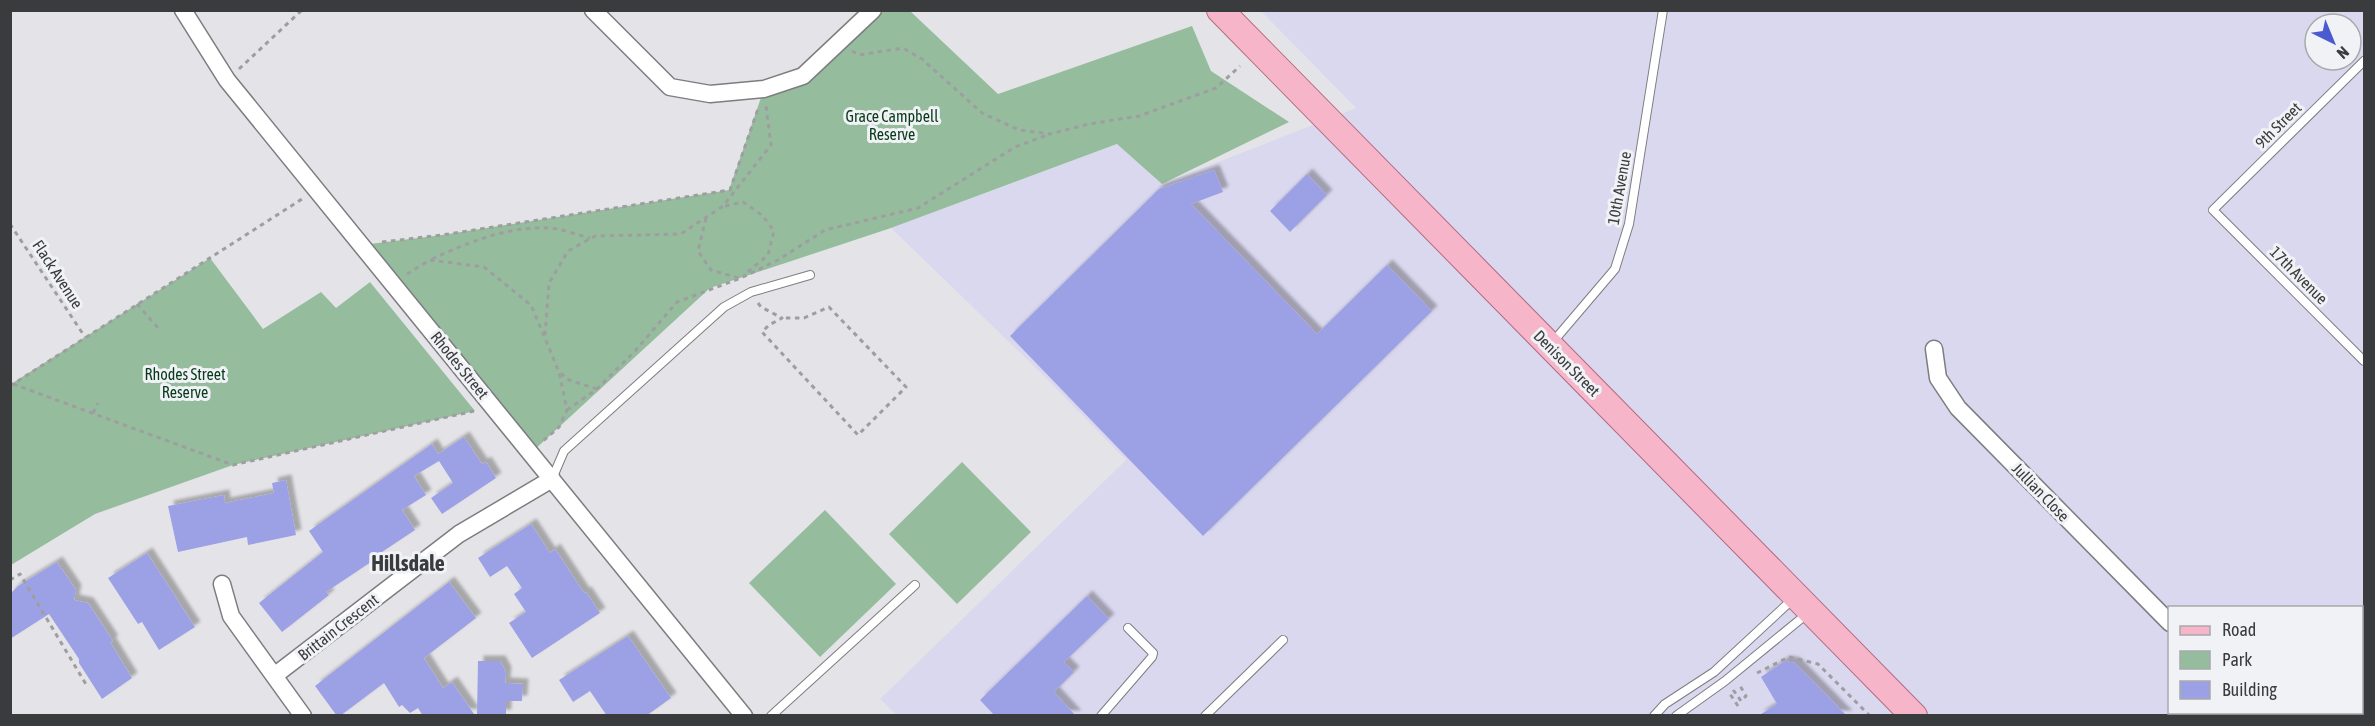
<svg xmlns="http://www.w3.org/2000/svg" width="2375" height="726" font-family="'Asap Condensed',sans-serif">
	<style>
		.industrial { fill: #dad8ee; fill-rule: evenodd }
		.green { fill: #95bd9d }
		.building { fill: #9ca1e6; filter: url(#shadow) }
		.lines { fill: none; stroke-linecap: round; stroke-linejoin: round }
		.lane-casing { stroke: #7d7d81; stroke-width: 10 }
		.street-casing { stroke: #7d7d81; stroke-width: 19 }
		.primary-casing { stroke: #b26a81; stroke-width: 28 }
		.path { stroke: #9e9ea1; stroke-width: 3; stroke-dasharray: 4.5 4.5; stroke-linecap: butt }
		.lane { stroke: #fff; stroke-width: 8 }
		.street { stroke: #fff; stroke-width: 16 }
		.primary { stroke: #f7b5ca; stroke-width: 26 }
		.labels { text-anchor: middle; stroke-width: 6; stroke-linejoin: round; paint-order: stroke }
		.park-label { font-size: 16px; fill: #063a19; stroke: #f1f2f6 }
		.street-label { font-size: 16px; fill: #3a3b3c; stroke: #f1f2f6 }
		.district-label { font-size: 22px; font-weight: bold; fill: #3a3b3c; stroke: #f1f2f6 }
	</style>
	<defs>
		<filter id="shadow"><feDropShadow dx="5.5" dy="-5.5" stdDeviation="1.5" flood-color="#0004"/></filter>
	</defs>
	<rect width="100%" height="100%" fill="#e4e4e8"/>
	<!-- industrial -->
	<path class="industrial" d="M 1261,11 L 2364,11 L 2364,715 L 898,716 L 880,699 L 1126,460 L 1042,374 L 891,228 L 1118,144 L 1162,184 L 1356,108 ZM 2315,24 L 2351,24 L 2351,60 L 2315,60 ZM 2170,608 L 2362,608 L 2362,712 L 2170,712 Z"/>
	<!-- green -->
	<path class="green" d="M 873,11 L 910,11 L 998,94 L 1192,26 L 1211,71 L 1289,122 L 1162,184 L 1117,144 L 891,228 L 710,288 L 532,452 L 362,245 L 442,235 L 729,190 L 764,89 L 803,76 Z
		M 210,258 L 263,329 L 321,292 L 336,308 L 370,282 L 475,411 L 233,465 L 95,514 L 11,565 L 11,384 Z
		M 962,462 L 1031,532 L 957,604 L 889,534 Z
		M 825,510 L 896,584 L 820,657 L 749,583 Z"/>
	<!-- building -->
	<path class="building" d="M 1214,170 L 1223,192 L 1191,204 L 1317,334 L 1387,265 L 1432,311 L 1203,536 L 1010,336 L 1159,189 Z
		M 1307,174 L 1327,195 L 1290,232 L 1270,211 Z
		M 464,437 L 482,464 L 486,462 L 496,478 L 442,514 L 431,498 L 453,483 L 439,461 L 414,476 L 426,495 L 402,510 L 415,530 L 373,558 L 374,560 L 326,592 L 329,595 L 282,632 L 259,603 L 323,552 L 309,531 L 432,444 L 438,454 Z
		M 286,480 L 296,535 L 248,545 L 247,537 L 178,552 L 168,506 L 224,495 L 225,503 L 274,493 L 272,483 Z
		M 531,524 L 550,553 L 555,549 L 584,593 L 586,592 L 600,613 L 532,658 L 509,623 L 526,612 L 514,594 L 522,588 L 507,566 L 490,577 L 478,558 Z
		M 147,553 L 195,627 L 159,650 L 142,622 L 138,624 L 108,578 Z
		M 57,562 L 76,590 L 74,600 L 88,603 L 113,641 L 110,642 L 132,678 L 102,699 L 79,663 L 79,659 L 49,614 L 10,639 L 10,594 L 18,586 Z
		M 449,582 L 476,618 L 424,658 L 443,688 L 452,682 L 474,714 L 423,716 L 418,708 L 410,713 L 402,705 L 399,707 L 384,683 L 340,716 L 337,716 L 315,686 Z
		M 1087,596 L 1109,619 L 1064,662 L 1074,672 L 1054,692 L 1076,716 L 995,716 L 980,700 Z
		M 628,636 L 671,698 L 646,716 L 607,716 L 590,691 L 573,702 L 559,680 Z
		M 478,661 L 500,661 L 506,672 L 505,683 L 523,684 L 522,701 L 506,701 L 506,715 L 477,714 Z
		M 1785,661 L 1795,663 L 1847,716 L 1758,716 L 1777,704 L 1761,677 Z"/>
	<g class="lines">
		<defs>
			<path id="lane" d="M 2364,61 L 2213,210 L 2364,361
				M 1552,343 L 1615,269 L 1629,224 L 1663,10
				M 552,479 L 564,451 L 724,307 L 751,292 L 810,275
				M 2362,639 L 2364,636
				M 771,716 L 915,585
				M 1101,716 L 1152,657 L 1153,653 L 1128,628
				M 1205,716 L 1283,640
				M 1654,716 L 1665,704 L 1714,672 L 1794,598
				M 1676,716 L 1725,681 L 1808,613
				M 2287,716 L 2290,712"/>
			<path id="street" d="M 183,10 L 227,80 L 744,716
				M 593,10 L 670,87 L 710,94 L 764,89 L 803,76 L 873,10
				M 1934,349 L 1938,378 L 1958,408 L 2170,623
				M 222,584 L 231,616 L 303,716
				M 274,676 L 459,534 L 552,479
				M 2246,712 L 2249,716"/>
			<path id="primary" d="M 1220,10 L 1914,716"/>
		</defs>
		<!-- lane casing -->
		<use href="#lane" class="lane-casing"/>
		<!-- street casing -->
		<use href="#street" class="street-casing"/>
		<!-- primary casing -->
		<use href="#primary" class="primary-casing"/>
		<!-- path -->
		<path class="path" d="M 852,51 L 859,55 L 903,48 L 922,59 L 982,113 L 1019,130 L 1050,134 L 1089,124 L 1139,116 L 1216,88 L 1240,66
			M 239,69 L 302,10
			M 725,206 L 743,202 L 762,215 L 774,231 L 768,255 L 744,275
			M 706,218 L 698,251 L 711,270 L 739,278
			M 10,224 L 85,337
			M 382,242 L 442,235 L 730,190 L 759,106
			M 432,259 C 469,242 508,226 549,228 C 563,229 577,235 590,238
			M 407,274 L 430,260 L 484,267 L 531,305 L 559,372 L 567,410 L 559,427 L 543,441
			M 758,303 L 761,307 L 782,318 L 769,325 L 762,332 L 858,435 L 906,387 L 829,307 L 804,318 L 782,318
			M 137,304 L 158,328
			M 545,335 L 549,283 L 568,251 L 595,236 L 681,234 L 723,206 L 771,145 L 766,106
			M 561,373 L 566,379 L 597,389
			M 13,384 L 233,465 L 474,411
			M 10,386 L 302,199
			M 567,410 L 597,389 L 635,351 L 677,302 L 741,278 L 778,260 L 825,230 L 918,208 L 1015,147 L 1050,134
			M 93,413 L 98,403
			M 10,580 L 20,574 L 87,686
			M 1757,673 L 1789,657 L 1818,664 L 1870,716
			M 1738,706 L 1730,694 L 1734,691 L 1741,701 L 1746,696 L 1739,684"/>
		<!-- lane -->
		<use href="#lane" class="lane"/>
		<!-- street -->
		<use href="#street" class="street"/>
		<!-- primary -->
		<use href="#primary" class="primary"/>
	</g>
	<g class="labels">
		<!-- park labels -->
		<g class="park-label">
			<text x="892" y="122">Grace Campbell<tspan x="892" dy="18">Reserve</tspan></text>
			<text x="185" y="380">Rhodes Street<tspan x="185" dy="18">Reserve</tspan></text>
		</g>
		<!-- street labels -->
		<g class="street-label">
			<text transform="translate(2278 125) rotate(-45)" y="6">9th Street</text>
			<text transform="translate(1619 188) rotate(-80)" y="6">10th Avenue</text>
			<text transform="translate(58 274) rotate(57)" y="6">Flack Avenue</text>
			<text transform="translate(2299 275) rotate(45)" y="6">17th Avenue</text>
			<text transform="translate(1567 363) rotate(45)" y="6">Denison Street</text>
			<text transform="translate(460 365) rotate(51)" y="6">Rhodes Street</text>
			<text transform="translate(2041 492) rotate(46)" y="6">Jullian Close</text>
			<text transform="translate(338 627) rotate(-38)" y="6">Brittain Crescent</text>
		</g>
		<!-- district labels -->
		<g class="district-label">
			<text x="408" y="571">Hillsdale</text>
		</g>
	</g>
	<!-- border -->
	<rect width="2375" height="726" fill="none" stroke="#3a3b3c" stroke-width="24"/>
	<!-- legend -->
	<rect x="2168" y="606" width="195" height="108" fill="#f1f2f6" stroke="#a8a9ac" stroke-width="1.5"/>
	<rect x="2180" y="626" width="30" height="9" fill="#f7b5ca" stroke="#a8a9ac" stroke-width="1.5"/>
	<text x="2222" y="636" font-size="18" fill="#3a3b3c">Road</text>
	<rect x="2180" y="651" width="30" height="18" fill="#95bd9d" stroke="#a8a9ac" stroke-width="1.5"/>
	<text x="2222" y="666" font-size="18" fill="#3a3b3c">Park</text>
	<rect x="2180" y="681" width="30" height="18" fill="#9ca1e6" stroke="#a8a9ac" stroke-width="1.5"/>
	<text x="2222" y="696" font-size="18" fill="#3a3b3c">Building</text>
	<!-- north arrow -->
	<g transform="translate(2333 42) rotate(137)"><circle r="28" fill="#f1f2f6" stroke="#a8a9ac" stroke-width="1.5"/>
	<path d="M0-4.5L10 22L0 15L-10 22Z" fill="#4a5acf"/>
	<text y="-9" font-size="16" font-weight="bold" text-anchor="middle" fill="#3a3b3c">N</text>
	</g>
</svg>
